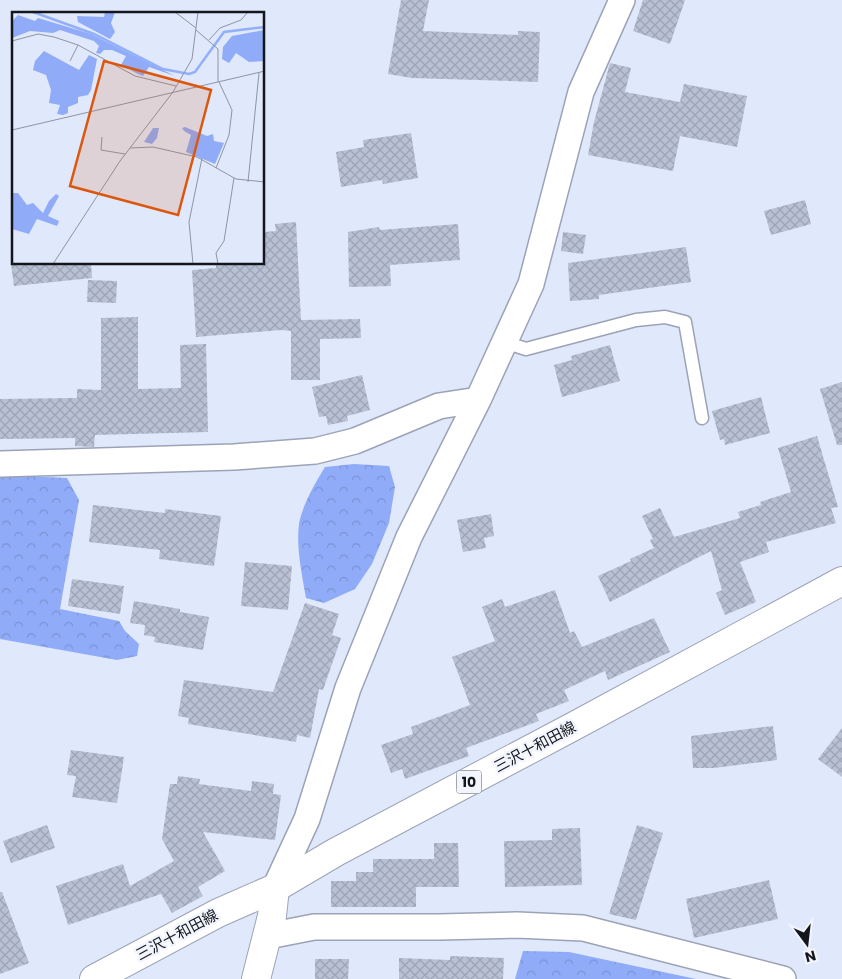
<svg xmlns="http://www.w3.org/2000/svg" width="842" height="979" font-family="Poppins,'Noto Sans JP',sans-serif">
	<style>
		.forest { fill: url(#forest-crowns) }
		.building { fill: url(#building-cross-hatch) }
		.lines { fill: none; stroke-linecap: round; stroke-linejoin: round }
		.lane-casing { stroke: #9ca3b6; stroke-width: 15 }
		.street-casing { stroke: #9ca3b6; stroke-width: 28 }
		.secondary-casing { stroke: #9ca3b6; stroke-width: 30 }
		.primary-casing { stroke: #9ca3b6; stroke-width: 30 }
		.lane { stroke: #fff; stroke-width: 12 }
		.street { stroke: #fff; stroke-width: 25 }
		.secondary { stroke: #fff; stroke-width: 28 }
		.primary { stroke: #fff; stroke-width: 28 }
		.labels { text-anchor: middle; stroke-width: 5; stroke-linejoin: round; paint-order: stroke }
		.shield { fill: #f2f5fd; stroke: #575960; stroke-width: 1 }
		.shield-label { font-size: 14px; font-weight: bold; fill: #14161d }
		.street-label { font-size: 15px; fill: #14161d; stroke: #f2f5fd }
		.inset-river { fill: none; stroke: #93affc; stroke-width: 2.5 }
		.inset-road { fill: none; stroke: #8e94a2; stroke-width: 1 }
		.view { fill: #dd560d; fill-opacity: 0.15; stroke: #dd560d; stroke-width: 2.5 }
		.inset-edge { fill: none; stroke: #14161d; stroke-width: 2.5 }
	</style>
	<defs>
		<pattern id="forest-crowns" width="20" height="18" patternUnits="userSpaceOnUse" patternTransform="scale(1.25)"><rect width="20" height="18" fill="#90abf8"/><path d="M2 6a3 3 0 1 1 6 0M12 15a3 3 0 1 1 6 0" fill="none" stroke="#7b92d4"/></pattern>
		<pattern id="building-cross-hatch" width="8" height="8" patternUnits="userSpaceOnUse" patternTransform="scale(1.25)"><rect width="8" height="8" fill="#b8c0d3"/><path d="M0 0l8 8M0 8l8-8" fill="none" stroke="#9da4b5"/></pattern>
	</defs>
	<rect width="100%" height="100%" fill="#e0e8fb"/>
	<!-- forest -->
	<path class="forest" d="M 354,464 L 389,466 L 395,487 L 389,523 L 372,564 L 355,589 L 324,603 L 306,598 C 302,574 296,548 299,524 C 302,506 315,483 325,467 Z
		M 0,475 L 67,478 L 79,500 L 60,609 L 119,621 L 125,631 L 139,644 L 137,656 L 117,660 L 0,639 Z
		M 523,951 L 569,952 L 696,979 L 515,979 Z"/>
	<!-- building -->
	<path class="building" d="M 401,0 L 429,0 L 423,31 L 518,35 L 518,31 L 540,32 L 538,82 L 412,78 L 388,74 Z
		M 643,0 L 685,0 L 670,44 L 633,31 Z
		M 610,63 L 631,68 L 625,92 L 680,102 L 684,84 L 747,96 L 737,147 L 680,136 L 673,171 L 588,155 L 594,122 Z
		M 411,133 L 418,178 L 383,184 L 382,180 L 341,187 L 336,152 L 364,147 L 363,140 Z
		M 805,200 L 811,224 L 771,235 L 764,211 Z
		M 296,222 L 301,320 L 360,319 L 361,338 L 320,339 L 320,380 L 291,380 L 291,331 L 281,330 L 196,337 L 192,270 L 216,268 L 216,264 L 264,264 L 264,232 L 276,231 L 275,224 Z
		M 458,224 L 460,260 L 390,265 L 391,286 L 349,287 L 348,232 L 379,227 L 380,230 Z
		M 563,232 L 586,235 L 583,254 L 561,251 Z
		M 686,247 L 691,282 L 599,295 L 599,299 L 570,301 L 568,263 Z
		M 11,264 L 91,264 L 92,278 L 14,286 Z
		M 88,280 L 117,281 L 116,303 L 87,302 Z
		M 138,317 L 138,389 L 181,388 L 180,345 L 206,344 L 208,432 L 95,435 L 94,447 L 75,446 L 75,438 L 0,439 L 0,399 L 77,398 L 77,389 L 101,390 L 101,318 Z
		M 610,345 L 620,381 L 562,397 L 554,365 L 572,360 L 571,356 Z
		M 362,375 L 370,410 L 347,416 L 348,421 L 328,425 L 326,416 L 319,417 L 312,387 Z
		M 842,382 L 842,445 L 837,445 L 820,389 Z
		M 761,397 L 770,433 L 725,445 L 724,439 L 720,440 L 712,411 Z
		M 817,436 L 838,507 L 831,508 L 836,523 L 766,542 L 769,552 L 740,562 L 756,602 L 725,615 L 716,593 L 722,590 L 711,551 L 610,602 L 598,576 L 631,561 L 630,559 L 654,548 L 650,540 L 653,539 L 642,516 L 660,508 L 674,537 L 740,518 L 738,512 L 761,505 L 760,502 L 791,492 L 778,448 Z
		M 93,505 L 165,513 L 165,509 L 221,516 L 214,566 L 159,559 L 160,550 L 89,542 Z
		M 491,514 L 494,536 L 484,538 L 486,548 L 463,552 L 457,520 Z
		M 245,562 L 292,566 L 288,610 L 241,606 Z
		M 72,579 L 124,586 L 120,614 L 68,606 Z
		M 555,590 L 570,633 L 574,631 L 582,647 L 654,618 L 670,652 L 608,680 L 605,671 L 564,690 L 569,701 L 536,714 L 539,721 L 466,748 L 469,756 L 405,779 L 402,769 L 391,773 L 381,745 L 413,734 L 411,727 L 470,705 L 452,657 L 495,641 L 482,607 L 502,599 L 505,607 Z
		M 134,601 L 180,609 L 180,612 L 209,617 L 203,650 L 154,642 L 155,637 L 144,635 L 145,625 L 130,623 Z
		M 305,603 L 339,614 L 332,635 L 341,638 L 323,690 L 319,689 L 310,738 L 297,735 L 296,742 L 188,724 L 189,718 L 178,716 L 184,680 L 273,692 Z
		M 773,726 L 777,760 L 714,768 L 693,768 L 691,736 Z
		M 842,728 L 842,777 L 818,759 Z
		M 71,750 L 124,757 L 117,803 L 72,797 L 76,776 L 67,775 Z
		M 178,776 L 200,779 L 199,784 L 251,791 L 252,781 L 274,784 L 273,794 L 281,795 L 275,840 L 203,832 L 225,871 L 198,887 L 203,896 L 172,913 L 161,894 L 68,925 L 56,886 L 123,864 L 130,886 L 174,861 L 162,839 L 170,784 L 177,784 Z
		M 47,825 L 55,848 L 11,863 L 3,841 Z
		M 637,825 L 663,833 L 636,920 L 609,914 Z
		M 580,828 L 582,885 L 505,887 L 504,841 L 552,840 L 552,829 Z
		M 434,843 L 458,843 L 459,887 L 416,887 L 416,907 L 331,907 L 331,881 L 356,881 L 356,872 L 373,872 L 373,859 L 434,859 Z
		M 769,880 L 778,919 L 694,938 L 686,899 Z
		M 0,892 L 2,892 L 29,963 L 0,974 Z
		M 450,956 L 504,958 L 503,979 L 399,979 L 399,958 L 450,960 Z
		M 315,959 L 349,959 L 348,979 L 315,979 Z"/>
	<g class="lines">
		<defs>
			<path id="lane" d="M 504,342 L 526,349 L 636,320 L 665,317 L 685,322 L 702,418"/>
			<path id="street" d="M 0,464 L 234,457 L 315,451 L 355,441 L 439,406 L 478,400
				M 275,888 L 307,819 L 348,688 L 409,537 L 478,400 L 531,284 L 581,92 L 622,0
				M 268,936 L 314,927 L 440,927 L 517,925 L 583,928 L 783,979"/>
			<path id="secondary" d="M 256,979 L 272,916 L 275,888"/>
			<path id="primary" d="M 94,979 L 218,913 L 275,888 L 336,852 L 576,725 L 842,581"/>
		</defs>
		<!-- lane casing -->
		<use href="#lane" class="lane-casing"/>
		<!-- street casing -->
		<use href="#street" class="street-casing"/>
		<!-- secondary casing -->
		<use href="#secondary" class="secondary-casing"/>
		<!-- primary casing -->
		<use href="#primary" class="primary-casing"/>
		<!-- lane -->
		<use href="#lane" class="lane"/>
		<!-- street -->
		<use href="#street" class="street"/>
		<!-- secondary -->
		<use href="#secondary" class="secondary"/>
		<!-- primary -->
		<use href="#primary" class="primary"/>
	</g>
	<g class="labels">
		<!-- shield labels -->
		<rect class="shield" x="456.5" y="770.5" width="25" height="23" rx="4"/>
		<g class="shield-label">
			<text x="469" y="787">10</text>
		</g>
		<!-- street labels -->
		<g class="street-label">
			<text transform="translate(535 747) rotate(-28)" y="5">三沢十和田線</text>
			<text transform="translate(177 935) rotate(-28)" y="5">三沢十和田線</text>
		</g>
	</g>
	<!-- overview -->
	<g transform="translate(12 12)">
		<rect width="252" height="252" fill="#e0e8fb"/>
		<path d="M 93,0 L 103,0 L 99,11 L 103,20 L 98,27 L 66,10 L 65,4 L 92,5 ZM 6,3 L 23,9 L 26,6 L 79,22 L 163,64 L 137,55 L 131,64 L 126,62 L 109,53 L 114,44 L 100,38 L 92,38 L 88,42 L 84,41 L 87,34 L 82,29 L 48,18 L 41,21 L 18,19 L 0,26 L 0,9 ZM 252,18 L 252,49 L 237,50 L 224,41 L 217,51 L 210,47 L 211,35 L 220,24 ZM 32,39 L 67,58 L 77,43 L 85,47 L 79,78 L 76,83 L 66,85 L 66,91 L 56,95 L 56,101 L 51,103 L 45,102 L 48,93 L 37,91 L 39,78 L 34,63 L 21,58 L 23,49 ZM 173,115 L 195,124 L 201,122 L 202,129 L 212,131 L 203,152 L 174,140 L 179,123 L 172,119 L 170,116 ZM 141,116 L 147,116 L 145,126 L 140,132 L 132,130 ZM 0,181 L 6,181 L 15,193 L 21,191 L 31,201 L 37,189 L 44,182 L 47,184 L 36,204 L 47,209 L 45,214 L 25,207 L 17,222 L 0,217 Z" fill="#90abf8"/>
		<path class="inset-river" d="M 21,0 L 82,22 L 151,57 L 177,62 L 183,60 L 212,20 L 253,15"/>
		<path class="inset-road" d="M 163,0 L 184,16M 184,18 L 206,37 L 206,70M 197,28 L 208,16 L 229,8 L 236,0M 0,29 L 26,22 L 42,25 L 66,33 L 123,64 L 164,74M 58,49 L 66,33M 0,118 L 253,59M 90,125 L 89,138 L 113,142M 118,136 L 141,135 L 185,145 L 224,167 L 253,170M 204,156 L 217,123 L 220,98 L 207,70M 236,170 L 247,61M 41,252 L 108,149 L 161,80 L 180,47 L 186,0M 181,252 L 177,210 L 190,146M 206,252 L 204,241 L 212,229 L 222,166"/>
		<path class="view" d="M 92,49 L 199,78 L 166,203 L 58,174 Z"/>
		<rect width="252" height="252" class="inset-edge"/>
	</g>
	<!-- north arrow -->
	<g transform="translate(807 944) rotate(165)" stroke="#f2f5fd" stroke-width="4" paint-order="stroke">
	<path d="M0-4L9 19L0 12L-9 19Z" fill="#14161d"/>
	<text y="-8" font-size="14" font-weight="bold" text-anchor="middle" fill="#14161d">N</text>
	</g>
</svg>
